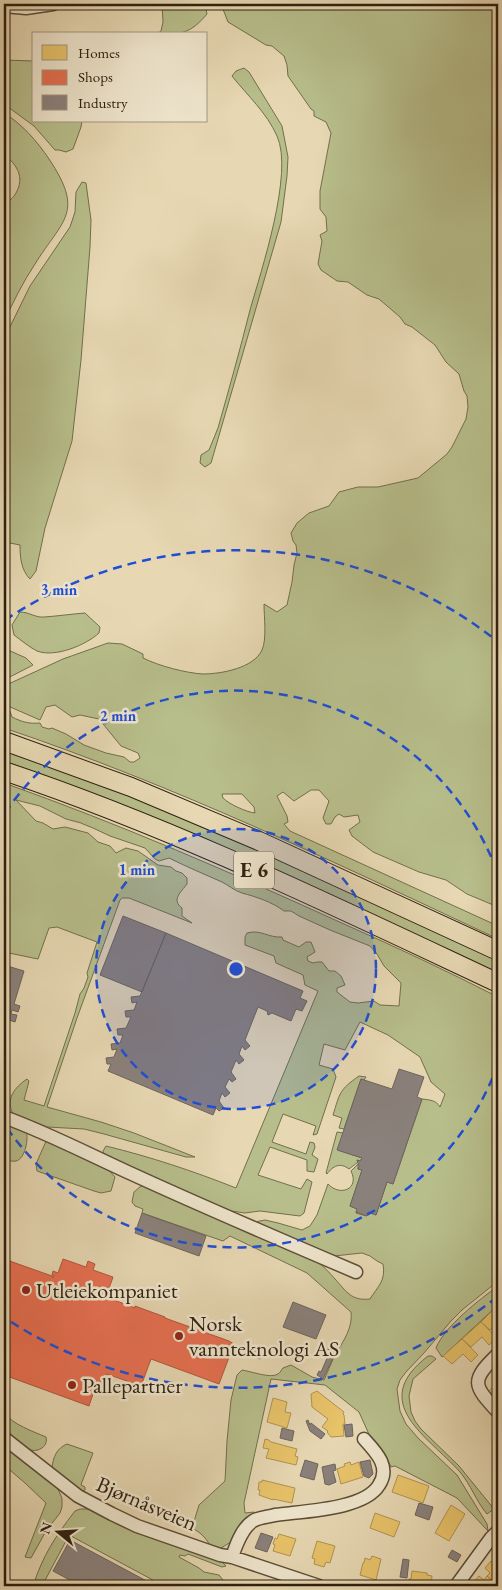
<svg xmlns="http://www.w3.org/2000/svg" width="502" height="1590" font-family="'EB Garamond',serif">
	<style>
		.green { fill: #b7be8b; stroke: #726f4d; fill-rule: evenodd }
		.homes { fill: #e9c46a; stroke: #b1934f }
		.shops { fill: #e76f51; stroke: #b0573d }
		.industry { fill: #8a817c; stroke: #6e645b }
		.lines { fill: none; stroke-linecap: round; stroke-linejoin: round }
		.minor-casing { stroke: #5c4e38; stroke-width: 15 }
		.highway-casing { stroke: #2e200f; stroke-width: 20 }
		.minor { stroke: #efe6ce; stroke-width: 12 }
		.highway { stroke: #e7d8b3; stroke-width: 18 }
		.ring { fill: none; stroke: #1d4ed8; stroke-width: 2.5; stroke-dasharray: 9 6 }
		.poi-dot { fill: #8f2418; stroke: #efe6ce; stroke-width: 2 }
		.labels { text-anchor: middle; stroke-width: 5; stroke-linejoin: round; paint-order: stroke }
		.shield { fill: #efe6ce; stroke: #685b48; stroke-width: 1 }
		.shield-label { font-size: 21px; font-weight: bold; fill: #2e200f }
		.poi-label { font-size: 22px; fill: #2e200f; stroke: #efe6ce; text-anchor: start }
		.street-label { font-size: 22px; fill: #2e200f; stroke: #efe6ce }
		.centre { fill: #1d4ed8; stroke: #efe6ce; stroke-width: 2.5 }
		.ring-label { font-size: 15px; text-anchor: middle; font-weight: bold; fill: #1d4ed8; stroke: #efe6ce; stroke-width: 5; stroke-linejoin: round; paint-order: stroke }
	</style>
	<rect width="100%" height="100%" fill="#e7d8b3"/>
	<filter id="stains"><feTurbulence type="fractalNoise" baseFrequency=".004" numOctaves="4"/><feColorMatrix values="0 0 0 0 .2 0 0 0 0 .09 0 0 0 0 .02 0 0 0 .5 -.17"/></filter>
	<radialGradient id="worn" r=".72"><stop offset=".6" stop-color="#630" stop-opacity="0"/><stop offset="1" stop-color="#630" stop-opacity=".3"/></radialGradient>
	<!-- green -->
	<path class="green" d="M 162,4 L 205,4 L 207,14 C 190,34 182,34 157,34 L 161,31 L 163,22 Z
		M 221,4 L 498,4 L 498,907 L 467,894 L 446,880 L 419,872 L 373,852 L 352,836 L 349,830 L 360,822 L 358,815 L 344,817 L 339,814 L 335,817 L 331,824 L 326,824 L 323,818 L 329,801 L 319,790 L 311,790 L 294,801 L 283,792 L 277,796 L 287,816 L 288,822 L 284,824 L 290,831 L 498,926 L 498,939 C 336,863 174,785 4,728 L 4,686 L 63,659 L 108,643 L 122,644 L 143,654 L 143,658 C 159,666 186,673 203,674 C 221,674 254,668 262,650 C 267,639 264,617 264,604 L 277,612 L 287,605 L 292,582 L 294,565 L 297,553 L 296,545 L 293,541 L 291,533 L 297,523 L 309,513 L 329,506 L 339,492 L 358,487 L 378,487 L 418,478 L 447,454 L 452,447 L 466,419 L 468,407 L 467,396 L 464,391 L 459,374 L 446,362 L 435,345 L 412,327 L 405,324 L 400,317 L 379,299 L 367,295 L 348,282 L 337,281 L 321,270 L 318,264 L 322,241 L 320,235 L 327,231 L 326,217 L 320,209 L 320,191 L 331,133 L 326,122 L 314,116 L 314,111 L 311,109 L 288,76 L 287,65 L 284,56 L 272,46 L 266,45 L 228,22 ZM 55,705 L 72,717 L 80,715 L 99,719 L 121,746 L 138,753 L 140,758 L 134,762 L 130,762 L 124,757 L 106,753 L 84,745 L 66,734 L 52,728 L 49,729 L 42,727 L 40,723 C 29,724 22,722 12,717 L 8,706 L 40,720 L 46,707 ZM 222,794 L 242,794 L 254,807 L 255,813 C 246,812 229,804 223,798 Z
		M 4,60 L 34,61 L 34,121 L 82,121 L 81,127 L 73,149 L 66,152 L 59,150 L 55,150 L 34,126 L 4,104 Z
		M 244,68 L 249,72 L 282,126 L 288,157 L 287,176 L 281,222 L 211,463 L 205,467 L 200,463 L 201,455 L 209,450 L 218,428 C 229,389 240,350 250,310 C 261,271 294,173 277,136 C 267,113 247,95 232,76 L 236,71 Z
		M 4,113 C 22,124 37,141 49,159 C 85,213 63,219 35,264 C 23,282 13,302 4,322 L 4,203 C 10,201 13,198 16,193 C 25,177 17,165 4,154 Z
		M 82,182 L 86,183 L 91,220 L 90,247 L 81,360 L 72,441 L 45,528 L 36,571 L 30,579 C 21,570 20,557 20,545 L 10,543 L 4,534 L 4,339 L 30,286 L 70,227 L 75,212 L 76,192 Z
		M 20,612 C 29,612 36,618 44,617 C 58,616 72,614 85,613 L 100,627 L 99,633 C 86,645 55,658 37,651 C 29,647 21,640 14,635 L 12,625 Z
		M 8,650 L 26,658 L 33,665 L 4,680 L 4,655 Z
		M 4,749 C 57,769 111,787 163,809 C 277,856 387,908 498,960 L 498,974 L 110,800 L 4,761 Z
		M 4,783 C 120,824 232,873 344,924 C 396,947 447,971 498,997 L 498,1281 L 462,1310 L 451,1321 L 424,1353 L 406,1372 L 400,1380 L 397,1389 L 400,1411 L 406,1424 L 418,1438 L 457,1475 L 487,1524 L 488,1531 L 457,1498 L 395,1466 L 391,1467 L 385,1454 L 372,1441 L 359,1412 L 325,1385 L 271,1379 L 244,1503 L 245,1513 L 254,1512 L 254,1515 L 231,1542 L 221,1548 L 210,1545 C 204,1536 201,1533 192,1528 L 199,1505 L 225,1481 L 227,1441 L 231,1400 L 237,1375 L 242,1370 C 250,1371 271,1379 278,1374 C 280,1373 282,1369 283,1368 L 291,1365 L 312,1377 L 324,1380 L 334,1357 L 318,1350 L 320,1347 L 337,1352 C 344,1340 353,1327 351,1312 L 307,1273 L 230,1236 L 223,1241 L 142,1213 L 143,1209 L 135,1206 L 132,1202 L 134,1192 L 141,1186 L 147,1186 L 318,1262 C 324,1267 330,1273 335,1279 C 347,1292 351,1301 370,1299 C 378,1286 386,1281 383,1264 L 377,1261 L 370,1256 L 362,1253 L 334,1256 L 254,1224 L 255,1222 L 265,1220 L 278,1223 L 302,1230 L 310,1226 L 317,1215 L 328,1184 C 340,1197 360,1189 351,1171 L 358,1164 L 358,1169 L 362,1170 L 350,1206 L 357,1209 L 356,1213 L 366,1216 L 368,1212 L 376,1215 L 387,1182 L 393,1184 L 422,1099 C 430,1100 436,1100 440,1107 L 445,1094 L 431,1082 L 420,1057 L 388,1035 L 360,1022 L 345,1050 L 324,1044 L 319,1065 L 333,1069 L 336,1077 L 317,1134 L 313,1135 L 316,1126 L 283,1114 L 272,1142 L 306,1154 L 310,1142 L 314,1143 L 315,1147 L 312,1155 L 318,1159 L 314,1172 L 307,1171 L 307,1160 L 270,1147 L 258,1175 L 301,1189 L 307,1179 L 312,1182 L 304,1213 L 300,1216 L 260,1211 L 245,1213 L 224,1210 L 104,1156 L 103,1151 L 106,1146 C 151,1157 193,1171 236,1188 L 318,991 L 305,985 L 303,975 L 276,963 L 274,956 L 245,945 L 245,937 L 247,933 C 261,929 268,938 282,937 L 283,940 L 299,947 L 306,942 L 311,942 L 315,952 L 307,957 L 308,961 L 313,963 L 317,962 L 322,962 L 329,971 L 335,971 L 341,976 L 345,985 L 337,988 L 337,992 L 350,1002 L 358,1003 L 374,1001 L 380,1005 L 399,1006 L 401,983 L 384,966 L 377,954 L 370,946 L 330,930 L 299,916 L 291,911 L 284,911 C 272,902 257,897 242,893 C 235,891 228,885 222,882 C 204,874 187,867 169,858 L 159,861 L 155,859 L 145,848 L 110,836 L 93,828 L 83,824 L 81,823 L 66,819 L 40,806 L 16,800 L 36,821 L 43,823 L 53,829 L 65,827 L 88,833 L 98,842 L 110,846 L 116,853 L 126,848 L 138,851 L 158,865 L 171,867 L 176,871 L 182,873 L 187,878 L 187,884 C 181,892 171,900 182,908 L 182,916 L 192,923 L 129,898 L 122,898 L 120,900 L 77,1018 L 47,1107 L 101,1122 L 134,1133 L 195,1157 L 186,1157 L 104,1134 L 84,1129 L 47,1127 L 13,1114 C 5,1099 15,1087 27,1079 L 29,1081 L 24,1100 L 44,1106 L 75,1013 L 80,994 L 84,988 L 88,977 L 87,973 L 97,942 L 57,927 L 49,928 L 38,959 L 4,952 Z
		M 359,1076 L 366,1077 L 364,1080 L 361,1079 L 344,1129 L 339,1128 L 342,1118 L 333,1115 C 340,1093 339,1090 359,1076 Z
		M 4,1122 L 26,1131 C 29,1139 25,1159 16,1161 C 12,1162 8,1160 4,1159 Z
		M 337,1132 L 343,1133 L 338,1150 L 362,1158 L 360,1161 L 357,1160 L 358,1162 L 349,1169 C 340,1162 333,1166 327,1174 L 326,1173 Z
		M 47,1139 L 106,1167 L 115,1177 L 111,1191 L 101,1193 L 94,1191 L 37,1171 L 36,1164 Z
		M 498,1286 L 498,1305 L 442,1357 L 436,1348 C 445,1326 479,1300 498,1286 Z
		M 428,1356 L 432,1356 L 436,1359 L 413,1379 L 409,1396 L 411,1412 L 415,1421 L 421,1429 L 459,1466 L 494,1509 L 487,1514 C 476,1501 471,1485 460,1472 C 428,1436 367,1403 428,1356 Z
		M 4,1413 C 14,1425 32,1431 46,1437 C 47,1441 46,1445 42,1448 C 29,1457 13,1439 4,1431 Z
		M 67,1444 L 93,1453 L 82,1482 L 81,1485 L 85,1487 L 85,1490 L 83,1491 L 57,1474 L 52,1468 C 53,1457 57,1448 67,1444 Z
		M 4,1445 L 57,1487 L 62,1498 L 62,1507 L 60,1513 L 46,1531 L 31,1558 L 25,1557 L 46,1503 L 25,1483 L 4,1465 Z
		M 80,1509 L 89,1509 L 129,1528 L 220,1560 L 226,1566 L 222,1567 L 188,1554 L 185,1556 L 180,1555 L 179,1557 L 199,1568 L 204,1572 L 219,1575 L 228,1586 L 164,1586 L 71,1536 L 67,1539 L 42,1586 L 33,1586 C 43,1555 55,1537 75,1511 Z"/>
	<!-- homes -->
	<path class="homes" d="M 498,1305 L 498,1323 L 490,1330 L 481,1322 Z
		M 481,1322 L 497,1338 L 489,1345 L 482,1337 L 471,1347 L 462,1339 Z
		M 462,1339 L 478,1355 L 471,1362 L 463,1354 L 452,1364 L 443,1356 Z
		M 498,1381 L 498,1397 L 496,1399 L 489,1391 Z
		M 317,1391 L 344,1412 L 343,1414 L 344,1415 L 345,1424 L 343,1424 L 344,1436 L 331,1437 L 327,1432 L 328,1431 L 322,1427 L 328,1419 L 312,1407 L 311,1394 Z
		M 273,1398 L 287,1402 L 285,1412 L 291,1413 L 287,1428 L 267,1422 Z
		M 265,1439 L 269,1440 L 271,1442 L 297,1449 L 295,1456 L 298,1457 L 296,1465 L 266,1458 L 269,1449 L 263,1448 Z
		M 350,1462 L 351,1465 L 359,1462 L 363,1477 L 341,1484 L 337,1469 L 345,1466 L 344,1464 Z
		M 398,1475 L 429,1486 L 423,1503 L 392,1492 Z
		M 262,1480 L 295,1488 L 292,1503 L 273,1499 L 273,1500 L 259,1495 L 260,1490 L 258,1490 L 259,1482 L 262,1482 Z
		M 451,1505 L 465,1514 L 449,1541 L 435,1533 Z
		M 375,1513 L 400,1522 L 394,1537 L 370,1528 Z
		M 279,1534 L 296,1539 L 290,1556 L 273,1551 L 275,1545 L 273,1544 L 275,1538 L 277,1539 Z
		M 317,1541 L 335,1546 L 330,1563 L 326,1562 L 324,1567 L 314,1564 L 315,1559 L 312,1558 Z
		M 372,1556 L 381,1559 L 376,1580 L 360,1575 L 363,1563 L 364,1563 L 365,1558 L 370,1560 Z
		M 498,1559 L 498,1585 L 487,1576 L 490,1573 L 485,1568 L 491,1561 L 494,1564 Z
		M 412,1571 L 427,1573 L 427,1575 L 432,1576 L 431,1586 L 410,1586 L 408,1585 L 409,1579 L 411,1579 Z
		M 479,1576 L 484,1580 L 487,1576 L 498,1586 L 476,1586 L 473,1583 Z"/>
	<!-- shops -->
	<path class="shops" d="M 4,1259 L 52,1276 L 53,1278 L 54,1276 L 52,1275 L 53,1271 L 58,1273 L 63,1259 L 86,1267 L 88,1261 L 95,1264 L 93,1270 L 113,1277 L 106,1297 L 135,1308 L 135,1306 L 165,1317 L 165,1318 L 229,1341 L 234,1344 L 219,1384 L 151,1359 L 141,1386 L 107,1374 L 101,1390 L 95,1388 L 89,1406 L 4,1375 Z"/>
	<!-- industry -->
	<path class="industry" d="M 123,916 L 166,933 L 142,992 L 100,975 Z
		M 166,933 L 303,991 L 300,998 L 307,1001 L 302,1011 L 296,1009 L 291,1021 L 272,1013 L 268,1015 L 267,1011 L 258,1007 L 245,1040 L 250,1046 L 245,1050 L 242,1046 L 239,1054 L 244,1060 L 239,1064 L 236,1060 L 231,1072 L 236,1079 L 232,1082 L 229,1079 L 225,1087 L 230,1093 L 225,1097 L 222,1093 L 219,1101 L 224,1108 L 219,1111 L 216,1108 L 213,1115 L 108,1071 L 111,1064 L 107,1064 L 106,1058 L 114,1057 L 117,1049 L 112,1050 L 111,1044 L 120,1043 L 123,1035 L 118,1035 L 117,1029 L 126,1028 L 131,1017 L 126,1017 L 125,1011 L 134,1010 L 137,1002 L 132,1003 L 131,997 L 140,996 Z
		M 4,965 L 24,971 L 14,1004 L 20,1006 L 18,1012 L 12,1010 L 11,1014 L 17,1015 L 15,1022 L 9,1020 L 4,1038 Z
		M 399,1069 L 424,1077 L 417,1097 L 422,1099 L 393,1184 L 387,1182 L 376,1215 L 368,1212 L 367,1216 L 356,1212 L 357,1209 L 350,1206 L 362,1170 L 358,1169 L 359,1166 L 357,1160 L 360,1161 L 362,1158 L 337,1150 L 361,1079 L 392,1089 Z
		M 142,1213 L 206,1236 L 199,1256 L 135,1233 Z
		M 293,1302 L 326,1315 L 316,1339 L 283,1327 Z
		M 246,1349 L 261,1353 L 260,1359 L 245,1352 Z
		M 328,1356 L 333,1358 L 323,1379 L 317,1375 L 319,1371 L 321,1372 Z
		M 308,1420 L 310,1425 L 311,1423 L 325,1434 L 321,1439 L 310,1431 L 306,1421 Z
		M 352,1424 L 353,1436 L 346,1437 L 344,1425 Z
		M 282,1428 L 294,1431 L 292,1441 L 280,1438 Z
		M 305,1460 L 318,1464 L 314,1480 L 300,1476 Z
		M 370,1460 L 373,1474 L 369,1478 L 364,1476 L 360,1462 Z
		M 335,1464 L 336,1470 L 333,1471 L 336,1482 L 329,1485 L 325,1484 L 322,1467 Z
		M 419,1503 L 433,1507 L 429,1520 L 415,1515 Z
		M 261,1533 L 273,1537 L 267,1552 L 255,1548 Z
		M 70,1540 L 156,1586 L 81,1586 L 53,1571 Z
		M 452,1550 L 461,1555 L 457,1562 L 448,1557 Z
		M 403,1559 L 409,1560 L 407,1578 L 400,1577 Z"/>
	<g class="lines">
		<defs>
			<path id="minor" d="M 4,6 L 26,8 L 53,4
				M 4,1117 C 48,1133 90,1155 132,1174 C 206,1208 281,1240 356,1272
				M 498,1354 C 470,1381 473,1385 498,1412
				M 4,1438 L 78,1496 L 112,1514 L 137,1526 L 220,1555 L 232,1557 L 319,1586
				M 232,1557 C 236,1545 242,1528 253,1521 C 259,1517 268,1517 275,1515 C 302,1511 364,1510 379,1485 C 391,1467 376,1452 364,1439
				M 456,1586 L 491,1538 L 498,1531"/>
			<path id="highway" d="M 4,741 L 131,787 L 259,841 L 498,951
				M 4,771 C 174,828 336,907 498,983"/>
		</defs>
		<!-- minor casing -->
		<use href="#minor" class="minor-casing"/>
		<!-- highway casing -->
		<use href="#highway" class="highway-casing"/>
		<!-- minor -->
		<use href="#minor" class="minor"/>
		<!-- highway -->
		<use href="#highway" class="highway"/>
	</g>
	<!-- distance rings -->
	<circle cx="236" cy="969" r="140" fill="#1d4ed8" fill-opacity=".12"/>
	<g class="ring">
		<circle cx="236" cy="969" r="140"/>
		<path d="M498 1064A279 279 0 0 1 5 1125M5 813A279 279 0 0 1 498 874"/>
		<path d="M497 1297A419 419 0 0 1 5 1318M5 620A419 419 0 0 1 497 641"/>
	</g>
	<!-- markers -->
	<g class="poi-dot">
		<circle cx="26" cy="1290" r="5"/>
		<circle cx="179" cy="1336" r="5"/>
		<circle cx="72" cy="1385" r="5"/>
	</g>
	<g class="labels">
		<!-- shield labels -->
		<rect class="shield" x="234" y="851.5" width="40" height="37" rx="4"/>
		<g class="shield-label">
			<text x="254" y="877">E 6</text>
		</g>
		<!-- poi labels -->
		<g class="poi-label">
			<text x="36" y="1298">Utleiekompaniet</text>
			<text x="189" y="1331">Norsk<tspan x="189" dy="25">vannteknologi AS</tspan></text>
			<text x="82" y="1393">Pallepartner</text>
		</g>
		<!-- street labels -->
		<g class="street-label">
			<text transform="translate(147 1503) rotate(23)" y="8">Bjørnåsveien</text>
		</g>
	</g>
	<circle cx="236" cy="969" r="8" class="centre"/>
	<g class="ring-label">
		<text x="59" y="595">3 min</text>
		<text x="118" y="721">2 min</text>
		<text x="137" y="875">1 min</text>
	</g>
	<!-- margin -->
	<rect width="502" height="1590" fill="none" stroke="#e7d8b3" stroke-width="20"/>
	<rect x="5" y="5" width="492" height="1580" fill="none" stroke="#2e200f" stroke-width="2.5"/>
	<rect x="10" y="10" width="482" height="1570" fill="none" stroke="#2e200f"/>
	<!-- legend -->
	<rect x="32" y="32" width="175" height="90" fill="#efe6ce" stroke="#a29782"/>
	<rect x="42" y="45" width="25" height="15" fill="#e9c46a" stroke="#a29782"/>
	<text x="78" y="58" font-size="15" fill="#2e200f">Homes</text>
	<rect x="42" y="70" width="25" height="15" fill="#e76f51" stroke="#a29782"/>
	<text x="78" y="82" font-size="15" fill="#2e200f">Shops</text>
	<rect x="42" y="95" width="25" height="15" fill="#8a817c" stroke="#a29782"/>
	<text x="78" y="108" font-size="15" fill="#2e200f">Industry</text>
	<!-- north arrow -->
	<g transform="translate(58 1532) rotate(288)" stroke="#efe6ce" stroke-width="4" paint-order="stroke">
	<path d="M0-4L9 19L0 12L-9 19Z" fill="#2e200f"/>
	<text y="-8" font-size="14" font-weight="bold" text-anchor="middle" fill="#2e200f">N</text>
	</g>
	<rect width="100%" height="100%" filter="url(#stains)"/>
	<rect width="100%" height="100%" fill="url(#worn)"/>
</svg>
